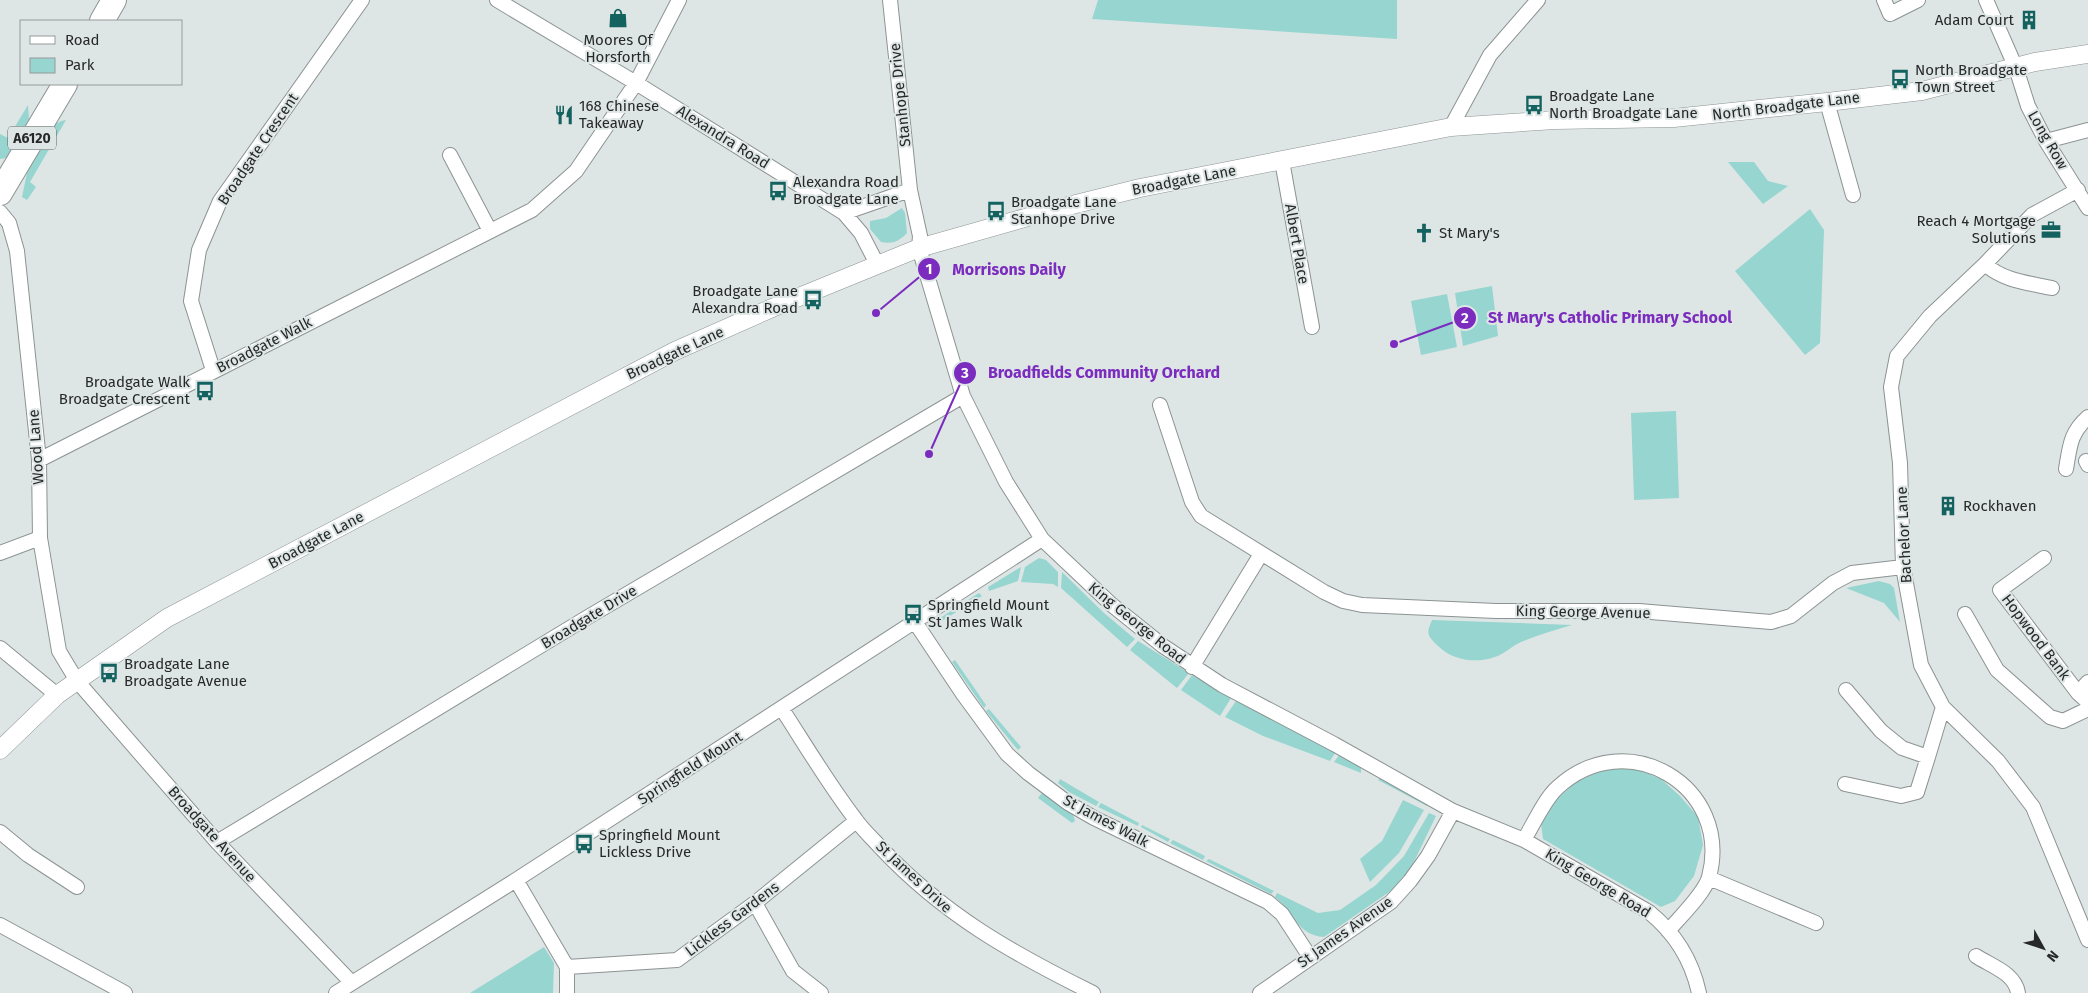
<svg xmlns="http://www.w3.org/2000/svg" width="2088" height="993" font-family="'Fira Sans',sans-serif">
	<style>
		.green { fill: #96d5d0 }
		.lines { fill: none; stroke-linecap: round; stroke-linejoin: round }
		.minor-casing { stroke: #8c9392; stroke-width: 16 }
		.tertiary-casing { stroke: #8c9392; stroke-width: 19 }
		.trunk-casing { stroke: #8c9392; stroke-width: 26 }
		.minor { stroke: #fff; stroke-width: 14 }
		.tertiary { stroke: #fff; stroke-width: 18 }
		.trunk { stroke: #fff; stroke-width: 24 }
		.labels { text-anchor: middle; stroke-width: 4; stroke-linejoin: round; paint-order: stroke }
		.shield { fill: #dee6e5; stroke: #5e6261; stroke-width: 1 }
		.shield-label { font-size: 14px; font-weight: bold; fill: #272929 }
		.poi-label { font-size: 15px; fill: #272929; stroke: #dee6e5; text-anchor: start }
		.street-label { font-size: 15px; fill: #272929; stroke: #dee6e5 }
		.leader { fill: none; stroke: #7b2cbf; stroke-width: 2 }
		.callout-dot { fill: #7b2cbf; stroke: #dee6e5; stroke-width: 2 }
		.mark-label { font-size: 15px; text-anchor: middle; font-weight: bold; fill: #fff }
		.callout-label { font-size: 16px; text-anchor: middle; font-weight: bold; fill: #7b2cbf; stroke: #dee6e5; stroke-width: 4; stroke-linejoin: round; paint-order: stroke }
	</style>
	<rect width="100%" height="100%" fill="#dee6e5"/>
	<!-- green -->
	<path class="green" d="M 1098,0 L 1397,0 L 1397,39 L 1092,19 Z
		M 28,105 L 29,119 L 6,158 L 0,159 L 0,134 L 8,138 Z
		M 66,120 L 30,182 L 36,187 L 27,200 L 22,197 L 27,173 L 32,161 L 54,125 L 61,121 Z
		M 1728,162 L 1754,162 L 1768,181 L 1788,186 L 1763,204 Z
		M 902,208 L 905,213 L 907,233 C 898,242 893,244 881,242 L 870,229 L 870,221 L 886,218 Z
		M 1810,209 L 1824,230 L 1820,343 L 1805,355 L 1735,271 Z
		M 1492,286 L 1498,336 L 1463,346 L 1455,293 Z
		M 1447,294 L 1457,347 L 1421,355 L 1411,301 Z
		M 1676,411 L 1679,498 L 1634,500 L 1631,413 Z
		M 1039,558 L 1046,560 L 1058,572 L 1058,587 L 1053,584 L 1021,582 L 1025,567 Z
		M 1021,567 L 1018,581 L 989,591 L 988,587 Z
		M 1062,572 L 1104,613 L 1135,639 L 1127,647 L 1061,588 Z
		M 1879,581 L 1890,584 L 1894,588 L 1900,622 L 1884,603 L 1846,588 Z
		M 979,593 L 982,596 L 937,624 L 940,618 Z
		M 1432,620 L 1572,625 C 1555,630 1538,635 1521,642 C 1512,646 1504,654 1495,657 C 1475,664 1452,660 1438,646 C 1427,635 1426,634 1432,620 Z
		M 1138,641 L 1189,673 L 1177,688 L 1130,650 Z
		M 955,660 L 986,705 L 984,708 L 952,662 Z
		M 1192,675 L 1231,698 L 1220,716 L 1181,690 Z
		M 1236,701 L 1335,753 L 1330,761 L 1263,736 L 1225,717 Z
		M 989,709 L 1021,747 L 1018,750 L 986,711 Z
		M 1340,754 L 1361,765 L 1361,773 L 1334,762 Z
		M 1634,768 L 1661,779 L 1680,796 L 1698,817 L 1703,845 L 1694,876 L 1675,901 L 1661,907 L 1543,839 L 1541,824 L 1556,800 L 1577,781 L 1605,769 Z
		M 1382,776 L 1429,800 L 1427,806 L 1378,780 Z
		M 1060,779 L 1099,802 L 1096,806 L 1069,792 L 1058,783 Z
		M 1042,793 L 1073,814 L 1075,821 L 1072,823 L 1038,798 Z
		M 1403,800 L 1424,810 L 1399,853 L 1370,882 L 1360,859 L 1382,841 Z
		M 1101,803 L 1139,823 L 1138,826 L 1098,807 Z
		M 1429,813 L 1436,816 L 1411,868 L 1392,890 L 1324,937 C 1296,935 1295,912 1275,897 L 1277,893 L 1318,913 L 1340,910 L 1376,885 L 1404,856 Z
		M 1142,825 L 1170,839 L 1168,842 L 1141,827 Z
		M 1173,840 L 1205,856 L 1203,860 L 1170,843 Z
		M 1209,859 L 1274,891 L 1271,894 L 1206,861 Z
		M 544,947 L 554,963 L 553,993 L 470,993 Z"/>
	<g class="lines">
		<defs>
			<path id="minor" d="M 497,0 L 636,83 L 844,213 L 861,233 L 877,264
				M 890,0 L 910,190 L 920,236 L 919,248 L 963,396 L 1006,482 L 1042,539 L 1112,605 L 1163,646 L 1222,685 L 1334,744 L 1453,811 L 1524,840 L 1649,912 C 1675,933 1692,961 1699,993
				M 1884,0 L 1890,14 L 1918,0
				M 1986,0 L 2016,68 L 2028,106 L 2046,141 L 2088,208
				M 1827,102 L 1853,195
				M 1451,127 L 1490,55 L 1538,0
				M 2046,141 L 2088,130
				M 450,155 L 490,231
				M 1282,161 L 1312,327
				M 2078,190 L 2032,215 L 1985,264 L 1930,316 L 1897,356 L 1891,387 L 1900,463 L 1903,567 L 1921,665 L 1943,707 L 1998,761 L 2033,807 L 2088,940
				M 0,212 L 9,223 L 17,251 L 39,460 L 40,538 L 59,651 L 77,681 L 217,842 L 352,983
				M 844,213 L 910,190
				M 1985,264 C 2003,281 2029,283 2052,288
				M 213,370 L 191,301 L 199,250 L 220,201 L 362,0
				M 1160,405 L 1192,502 L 1201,516 L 1324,592 L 1343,601 L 1362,605 L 1496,611 L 1639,611 L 1771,622 L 1791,616 L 1833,583 L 1852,573 L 1903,567
				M 39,460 L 532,210 L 576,171 L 636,83 L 679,0
				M 2086,461 L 2088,465
				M 2066,469 C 2070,446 2070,433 2088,417
				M 0,553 L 40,538
				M 2044,558 L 2000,590 L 2078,693 L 2088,702
				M 1965,614 L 1997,670 L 2050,717 L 2063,721 L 2088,709
				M 915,622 L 963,694 L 1007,754 L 1028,773 L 1068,803 L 1094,818 L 1268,902 L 1282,914 L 1310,957
				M 0,648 L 57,695
				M 1192,667 L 1261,554
				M 1846,690 L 1881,731 L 1902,748 L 1928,757 L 1943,707
				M 2078,693 L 2088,682
				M 782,709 C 806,746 829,785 856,820 C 863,830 873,839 881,848 C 944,915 1012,953 1093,993
				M 1845,784 L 1901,796 L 1917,792 L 1928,757
				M 0,832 L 28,855 L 77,887
				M 1524,840 C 1533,825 1544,800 1557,788 C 1626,723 1733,786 1709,877 C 1705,893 1679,918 1668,931
				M 217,842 L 588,617 L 963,396
				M 1709,878 L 1816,923
				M 516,880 L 567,967 L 677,960 L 755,903 L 856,821
				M 755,903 L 793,971 L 821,993
				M 0,925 L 125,993
				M 1976,956 C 1991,966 2015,973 2018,993
				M 567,967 L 567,993
				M 336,993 L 516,880 L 1042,539
				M 1260,993 L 1391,902 L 1410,881 L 1428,856 L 1453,811"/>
			<path id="tertiary" d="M 0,750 L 57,695 L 167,618 L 675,351 L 772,308 L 919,248 L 1060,208 L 1140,188 L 1451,127 L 1555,120 L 1674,118 L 1827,102 L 1922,91 L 2035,62 L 2088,54"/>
			<path id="trunk" d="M 102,21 L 114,0
				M 0,193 L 65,84"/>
		</defs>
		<!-- minor casing -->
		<use href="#minor" class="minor-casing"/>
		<!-- tertiary casing -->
		<use href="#tertiary" class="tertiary-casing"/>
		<!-- trunk casing -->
		<use href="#trunk" class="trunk-casing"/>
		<!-- minor -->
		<use href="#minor" class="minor"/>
		<!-- tertiary -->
		<use href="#tertiary" class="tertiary"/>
		<!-- trunk -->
		<use href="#trunk" class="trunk"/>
	</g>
	<!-- icons -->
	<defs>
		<symbol id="shop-bare" viewBox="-9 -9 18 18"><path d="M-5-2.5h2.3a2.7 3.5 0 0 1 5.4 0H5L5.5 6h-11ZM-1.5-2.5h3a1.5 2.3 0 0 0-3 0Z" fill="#14625f" stroke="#dee6e5" stroke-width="2.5" paint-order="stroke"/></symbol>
		<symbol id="building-bare" viewBox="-9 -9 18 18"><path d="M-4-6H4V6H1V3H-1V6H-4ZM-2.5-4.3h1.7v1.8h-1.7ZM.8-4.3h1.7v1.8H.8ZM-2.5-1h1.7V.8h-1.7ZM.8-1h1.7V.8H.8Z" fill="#14625f" stroke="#dee6e5" stroke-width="2.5" paint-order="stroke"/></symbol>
		<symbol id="bus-bare" viewBox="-9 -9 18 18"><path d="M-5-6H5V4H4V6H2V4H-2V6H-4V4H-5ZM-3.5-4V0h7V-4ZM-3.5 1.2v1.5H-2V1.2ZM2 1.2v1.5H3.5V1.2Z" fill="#14625f" stroke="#dee6e5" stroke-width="2.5" paint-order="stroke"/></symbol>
		<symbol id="restaurant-bare" viewBox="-9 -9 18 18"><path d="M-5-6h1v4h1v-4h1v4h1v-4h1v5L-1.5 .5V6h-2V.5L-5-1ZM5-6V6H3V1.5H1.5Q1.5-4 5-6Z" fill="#14625f" stroke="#dee6e5" stroke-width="2.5" paint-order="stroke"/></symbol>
		<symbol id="office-bare" viewBox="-9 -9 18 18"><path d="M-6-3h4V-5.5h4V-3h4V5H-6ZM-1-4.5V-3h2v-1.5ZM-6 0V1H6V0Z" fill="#14625f" stroke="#dee6e5" stroke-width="2.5" paint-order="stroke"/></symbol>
		<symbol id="church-bare" viewBox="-9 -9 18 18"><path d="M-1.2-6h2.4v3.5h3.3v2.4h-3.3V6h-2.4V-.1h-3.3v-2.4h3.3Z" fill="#14625f" stroke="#dee6e5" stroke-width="2.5" paint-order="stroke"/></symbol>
	</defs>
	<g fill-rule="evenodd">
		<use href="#shop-bare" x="604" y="4" width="28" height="28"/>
		<use href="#building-bare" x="2015" y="6" width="28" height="28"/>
		<use href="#bus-bare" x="1886" y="65" width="28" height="28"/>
		<use href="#bus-bare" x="1520" y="91" width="28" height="28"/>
		<use href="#restaurant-bare" x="550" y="101" width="28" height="28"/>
		<use href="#bus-bare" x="764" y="177" width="28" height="28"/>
		<use href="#bus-bare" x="982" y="197" width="28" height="28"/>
		<use href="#office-bare" x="2037" y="216" width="28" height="28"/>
		<use href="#church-bare" x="1410" y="219" width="28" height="28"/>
		<use href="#bus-bare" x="799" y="286" width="28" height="28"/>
		<use href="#bus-bare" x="191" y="377" width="28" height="28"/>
		<use href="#building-bare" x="1934" y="492" width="28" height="28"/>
		<use href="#bus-bare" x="899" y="600" width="28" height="28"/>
		<use href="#bus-bare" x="95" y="659" width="28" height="28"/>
		<use href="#bus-bare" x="570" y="830" width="28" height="28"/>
	</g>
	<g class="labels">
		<!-- shield labels -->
		<rect class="shield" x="8" y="126.5" width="48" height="23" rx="4"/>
		<g class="shield-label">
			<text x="32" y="143">A6120</text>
		</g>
		<!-- poi labels -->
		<g class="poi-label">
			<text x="2014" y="25" text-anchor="end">Adam Court</text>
			<text x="618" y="45" text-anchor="middle">Moores Of<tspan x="618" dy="17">Horsforth</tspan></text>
			<text x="1915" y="75">North Broadgate<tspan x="1915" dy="17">Town Street</tspan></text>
			<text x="1549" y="101">Broadgate Lane<tspan x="1549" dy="17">North Broadgate Lane</tspan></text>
			<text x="579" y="111">168 Chinese<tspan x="579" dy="17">Takeaway</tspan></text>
			<text x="793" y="187">Alexandra Road<tspan x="793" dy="17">Broadgate Lane</tspan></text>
			<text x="1011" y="207">Broadgate Lane<tspan x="1011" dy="17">Stanhope Drive</tspan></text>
			<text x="2036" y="226" text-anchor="end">Reach 4 Mortgage<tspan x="2036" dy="17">Solutions</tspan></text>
			<text x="1439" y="238">St Mary's</text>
			<text x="798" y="296" text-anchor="end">Broadgate Lane<tspan x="798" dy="17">Alexandra Road</tspan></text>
			<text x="190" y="387" text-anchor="end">Broadgate Walk<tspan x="190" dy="17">Broadgate Crescent</tspan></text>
			<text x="1963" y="511">Rockhaven</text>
			<text x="928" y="610">Springfield Mount<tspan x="928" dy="17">St James Walk</tspan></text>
			<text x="124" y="669">Broadgate Lane<tspan x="124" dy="17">Broadgate Avenue</tspan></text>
			<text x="599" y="840">Springfield Mount<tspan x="599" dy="17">Lickless Drive</tspan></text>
		</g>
		<!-- street labels -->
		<g class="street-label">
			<text transform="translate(900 95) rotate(-96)" y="5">Stanhope Drive</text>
			<text transform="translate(1786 106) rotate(-7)" y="5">North Broadgate Lane</text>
			<text transform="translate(723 137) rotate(32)" y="5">Alexandra Road</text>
			<text transform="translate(2048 140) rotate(60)" y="5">Long Row</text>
			<text transform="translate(258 149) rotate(-56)" y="5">Broadgate Crescent</text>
			<text transform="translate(1184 180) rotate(-11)" y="5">Broadgate Lane</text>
			<text transform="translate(1297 244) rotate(80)" y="5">Albert Place</text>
			<text transform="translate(264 345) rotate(-27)" y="5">Broadgate Walk</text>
			<text transform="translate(675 353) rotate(-25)" y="5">Broadgate Lane</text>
			<text transform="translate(36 447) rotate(-94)" y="5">Wood Lane</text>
			<text transform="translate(1904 535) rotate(-93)" y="5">Bachelor Lane</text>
			<text transform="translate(316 540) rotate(-28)" y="5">Broadgate Lane</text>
			<text transform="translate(1583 612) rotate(1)" y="5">King George Avenue</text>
			<text transform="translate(589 617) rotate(-31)" y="5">Broadgate Drive</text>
			<text transform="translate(1137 623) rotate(39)" y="5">King George Road</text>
			<text transform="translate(2036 637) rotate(53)" y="5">Hopwood Bank</text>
			<text transform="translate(690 768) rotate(-33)" y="5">Springfield Mount</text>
			<text transform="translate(1106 821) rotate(28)" y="5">St James Walk</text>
			<text transform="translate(212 834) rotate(48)" y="5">Broadgate Avenue</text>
			<text transform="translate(914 877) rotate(43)" y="5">St James Drive</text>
			<text transform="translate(1598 883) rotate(31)" y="5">King George Road</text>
			<text transform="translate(732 919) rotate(-37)" y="5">Lickless Gardens</text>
			<text transform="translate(1345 932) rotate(-35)" y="5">St James Avenue</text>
		</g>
	</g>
	<!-- callouts -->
	<path class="leader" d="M876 313L929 269M1394 344L1465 318M929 454L965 373"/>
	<g class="callout-dot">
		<circle cx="876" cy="313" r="5"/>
		<circle cx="1394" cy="344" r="5"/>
		<circle cx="929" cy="454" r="5"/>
		<circle cx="929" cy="269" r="12"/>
		<circle cx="1465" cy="318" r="12"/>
		<circle cx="965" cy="373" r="12"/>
	</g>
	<g class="mark-label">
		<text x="929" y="274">1</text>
		<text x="1465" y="323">2</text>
		<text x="965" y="378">3</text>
	</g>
	<g class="callout-label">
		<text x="1009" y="275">Morrisons Daily</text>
		<text x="1610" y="323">St Mary's Catholic Primary School</text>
		<text x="1104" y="378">Broadfields Community Orchard</text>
	</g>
	<!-- legend -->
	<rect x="20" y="20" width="162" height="65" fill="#dee6e5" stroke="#959a9a"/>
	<rect x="30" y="36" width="25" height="8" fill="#ffffff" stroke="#959a9a"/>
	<text x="65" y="45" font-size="15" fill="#272929">Road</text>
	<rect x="30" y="58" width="25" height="15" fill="#96d5d0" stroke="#959a9a"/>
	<text x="65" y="70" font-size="15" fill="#272929">Park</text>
	<!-- north arrow -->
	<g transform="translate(2043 948) rotate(130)" stroke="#dee6e5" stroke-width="4" paint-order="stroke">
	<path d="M0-4L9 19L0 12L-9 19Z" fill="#272929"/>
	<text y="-8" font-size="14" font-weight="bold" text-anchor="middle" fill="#272929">N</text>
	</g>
</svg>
